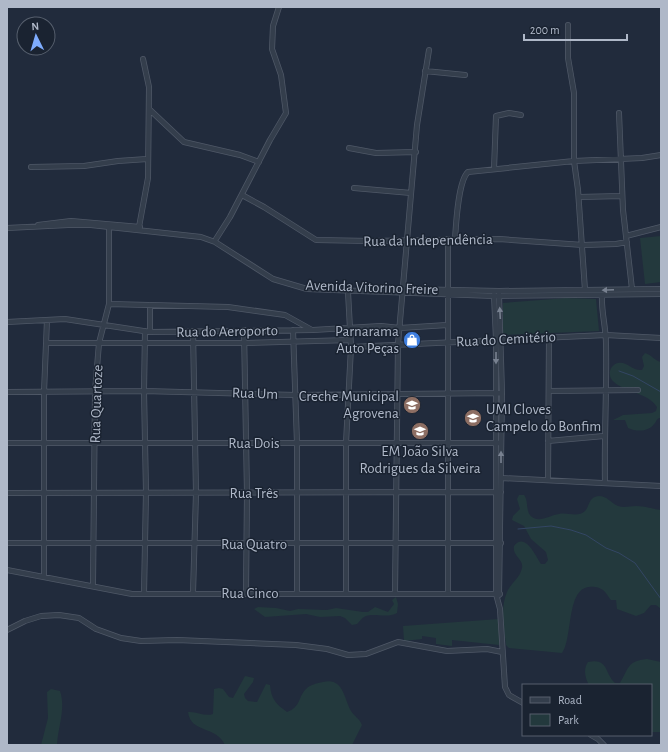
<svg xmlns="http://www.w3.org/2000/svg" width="668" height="752" font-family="'Alegreya Sans',sans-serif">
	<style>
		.green { fill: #23393d }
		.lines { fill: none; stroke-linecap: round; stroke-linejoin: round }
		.stream { stroke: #334664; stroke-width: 1 }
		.minor-casing { stroke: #4f5867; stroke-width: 6 }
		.minor { stroke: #343e4c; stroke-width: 4.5 }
		.oneway { fill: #788190 }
		.labels { text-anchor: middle; stroke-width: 3; stroke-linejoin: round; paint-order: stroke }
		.street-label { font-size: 15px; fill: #afb8c8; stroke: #1a2331 }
		.poi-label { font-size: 15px; fill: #afb8c8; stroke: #1a2331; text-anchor: end }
	</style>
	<rect width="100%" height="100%" fill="#212b3c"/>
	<!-- green -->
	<path class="green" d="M 661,236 L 661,282 L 645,284 L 640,238 Z
		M 566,298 L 596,299 L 599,331 L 503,335 L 503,303 Z
		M 645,353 C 652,355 655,361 661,362 L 661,418 C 657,418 657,420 655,423 C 649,432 637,432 628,428 L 625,420 L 613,420 L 623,415 L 652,413 L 656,411 L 657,407 C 647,392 626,393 614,382 C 607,377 609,365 618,363 C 627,361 632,371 642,370 L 644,366 L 642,357 Z
		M 519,495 L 524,495 C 529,501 525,512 532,517 C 540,523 550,515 559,514 C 567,512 578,518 585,511 C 590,506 588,497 599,496 C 607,496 611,503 618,506 C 624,508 630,506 636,506 C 645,506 653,509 661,510 L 661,609 L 656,605 L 651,605 L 644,613 L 636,616 L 617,609 L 616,600 L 611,600 C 608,597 607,593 603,590 C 599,587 594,586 589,587 C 566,589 573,639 562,653 L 509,648 L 506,645 C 504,628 500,608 507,592 C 511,583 520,578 522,568 C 524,559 512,556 514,546 C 525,532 535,555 541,564 L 545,564 L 548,560 L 546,552 L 531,539 L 524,526 L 512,520 L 513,516 L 520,509 L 517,499 Z
		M 396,597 L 398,604 L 397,613 C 387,619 372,612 364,617 C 362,618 359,622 357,624 L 352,625 L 345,618 L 340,616 L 320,617 L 306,614 L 265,617 L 254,609 L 258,607 L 276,608 L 290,611 L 298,609 L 327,610 L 336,608 L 363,612 L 368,612 L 375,607 L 388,612 L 394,604 L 392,600 Z
		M 499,619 L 499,645 L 452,640 L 452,646 L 436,644 L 436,638 L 422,636 L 422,639 L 404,641 L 403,626 Z
		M 647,659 L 661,662 L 661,732 L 651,732 L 651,685 L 589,685 C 585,678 583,669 588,662 C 609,658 604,673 615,683 L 620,683 C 629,668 627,661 647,659 Z
		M 245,676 L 254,678 L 253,682 L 244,694 L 245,698 L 248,701 L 257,702 L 266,684 L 270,685 C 271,699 276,704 287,712 C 301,707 298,697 306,689 C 310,685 317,683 323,682 C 343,677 344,698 351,711 C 354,716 360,719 362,725 L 352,745 L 225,745 C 216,725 191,734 188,712 C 197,711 204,717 213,714 L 214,689 L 219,688 L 223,689 L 229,697 L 233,698 Z
		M 51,689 L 60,691 C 66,708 58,727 57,745 L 41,745 L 48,718 L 47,692 Z"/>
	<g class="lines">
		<!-- stream -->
		<path class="stream" d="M 619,371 L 633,376 L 661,392
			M 518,529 L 551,526 L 571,530 L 586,535 L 606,548 L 619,553 L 635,563 L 661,599"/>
		<defs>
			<path id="minor" d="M 568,25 L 568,58 L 574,93 L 574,161 L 578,190 L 585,290
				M 425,71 L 465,75
				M 149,109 L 184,142 L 240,155 L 259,162
				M 619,113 L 623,210 L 632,289
				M 349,148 L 376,153 L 416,152
				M 31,167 L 84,166 L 118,161 L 147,159
				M 494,169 L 496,116 L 509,113 L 521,115
				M 354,188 L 411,193
				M 242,195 L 264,207 L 316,240 L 370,241 L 499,239 L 583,245 L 616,244 L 627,242
				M 579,197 L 622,196
				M 38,225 L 71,221 L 140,227
				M 139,227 L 148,178 L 149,87 L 143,59
				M 7,228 L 68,225 L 91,225 L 201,237 L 215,242 L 273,279 L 307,289 L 494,296 L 661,294
				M 626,236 L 661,227
				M 216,239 L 230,217 L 270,140 L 286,113 L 281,75 L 272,49 L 273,26 L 279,7
				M 455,239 C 456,225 458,181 468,172 L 574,161 L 642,158 L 661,155
				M 406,289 L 499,291 L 661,289
				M 494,295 L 496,339 L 496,594 L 500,609 L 505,687 L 509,695 L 523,703
				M 499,295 L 502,393 L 499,595
				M 602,295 C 601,311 606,327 606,344 C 607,390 604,436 605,483
				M 109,304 L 228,307 L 285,315 L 312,330
				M 7,322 L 65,319 L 150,332 L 313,330 L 381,326 L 400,328 L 447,325
				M 244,330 L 247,493 L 246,593
				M 293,330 L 297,443 L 297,593
				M 193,331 L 196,493 L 193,593
				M 150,332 L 150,305
				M 46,343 L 245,343 L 350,340
				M 351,347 L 606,335 L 661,338
				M 549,391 L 638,390
				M 7,392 L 144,391 L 296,395 L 502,393
				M 548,441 L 604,436
				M 7,443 L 501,443
				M 501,478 L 661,486
				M 548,480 L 549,337
				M 7,493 L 501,492
				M 7,543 L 501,543
				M 7,570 L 132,594 L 500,594
				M 44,576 L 44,392 L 47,320
				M 93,585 L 95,392 L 99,343 L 109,304 L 109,225
				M 346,593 L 346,443 L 351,347 L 348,292
				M 395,593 L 398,344 L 417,125 L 429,50
				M 448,593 L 448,239
				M 144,594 L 146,492 L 144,391 L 145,331
				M 7,630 L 25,621 L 41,616 L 59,615 L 79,618 L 96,629 L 121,638 L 141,641 L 177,640 L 296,645 L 327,649 L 348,655 L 366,654 L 398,642 L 447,651 L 487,649 L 502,652
				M 591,735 L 598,739 L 604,745"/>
		</defs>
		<!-- minor casing -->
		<use href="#minor" class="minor-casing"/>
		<!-- minor -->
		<use href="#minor" class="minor"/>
	</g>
	<!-- one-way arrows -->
	<defs><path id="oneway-solid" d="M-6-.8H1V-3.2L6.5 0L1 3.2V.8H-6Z"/></defs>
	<g class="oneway">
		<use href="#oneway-solid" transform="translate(608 290) rotate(178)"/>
		<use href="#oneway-solid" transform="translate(500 313) rotate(-93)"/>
		<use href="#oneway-solid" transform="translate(496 358) rotate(90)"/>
		<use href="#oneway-solid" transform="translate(501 457) rotate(-90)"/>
	</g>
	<!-- icons -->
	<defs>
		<symbol id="shop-disc" viewBox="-11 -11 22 22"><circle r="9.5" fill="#3f7fe0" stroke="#1a2331"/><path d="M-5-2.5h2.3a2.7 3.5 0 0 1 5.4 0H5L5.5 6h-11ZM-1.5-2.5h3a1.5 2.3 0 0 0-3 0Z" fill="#fff"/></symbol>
		<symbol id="school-disc" viewBox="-11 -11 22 22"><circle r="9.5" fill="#8d6e63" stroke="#1a2331"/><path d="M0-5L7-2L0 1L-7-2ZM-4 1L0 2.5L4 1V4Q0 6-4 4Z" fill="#fff"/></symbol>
	</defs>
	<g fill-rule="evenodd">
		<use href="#shop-disc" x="402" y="330" width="20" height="20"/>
		<use href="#school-disc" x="402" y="395" width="20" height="20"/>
		<use href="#school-disc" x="463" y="408" width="20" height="20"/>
		<use href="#school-disc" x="410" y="421" width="20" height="20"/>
	</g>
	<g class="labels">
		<!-- street labels -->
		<g class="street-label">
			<text transform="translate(428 240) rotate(-1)" y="5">Rua da Independência</text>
			<text transform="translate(372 287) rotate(2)" y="5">Avenida Vitorino Freire</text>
			<text transform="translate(227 331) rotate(-1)" y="5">Rua do Aeroporto</text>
			<text transform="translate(506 339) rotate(-3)" y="5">Rua do Cemitério</text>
			<text transform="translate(255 393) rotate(2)" y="5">Rua Um</text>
			<text transform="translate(96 404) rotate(-88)" y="5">Rua Quartoze</text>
			<text x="254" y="448">Rua Dois</text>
			<text x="254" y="498">Rua Três</text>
			<text x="254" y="549">Rua Quatro</text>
			<text x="250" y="598">Rua Cinco</text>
		</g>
		<!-- poi labels -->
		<g class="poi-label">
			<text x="399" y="336">Parnarama<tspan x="399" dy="17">Auto Peças</tspan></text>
			<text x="399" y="401">Creche Municipal<tspan x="399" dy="17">Agrovena</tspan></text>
			<text x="486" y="414" text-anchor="start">UMI Cloves<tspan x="486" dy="17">Campelo do Bonfim</tspan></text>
			<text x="420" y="456" text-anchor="middle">EM João Silva<tspan x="420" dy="17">Rodrigues da Silveira</tspan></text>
		</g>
	</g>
	<!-- border -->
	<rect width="668" height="752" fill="none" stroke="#afb8c8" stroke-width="16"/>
	<!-- legend -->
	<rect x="522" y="684" width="130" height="52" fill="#1a2331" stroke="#565f6d"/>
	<rect x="530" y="697" width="20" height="6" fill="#343e4c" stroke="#565f6d"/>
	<text x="558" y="704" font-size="12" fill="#afb8c8">Road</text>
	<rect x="530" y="714" width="20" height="12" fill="#23393d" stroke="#565f6d"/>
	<text x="558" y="724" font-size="12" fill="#afb8c8">Park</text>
	<!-- north arrow -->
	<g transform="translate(36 36) rotate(355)"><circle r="19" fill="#1a2331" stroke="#565f6d"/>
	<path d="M0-3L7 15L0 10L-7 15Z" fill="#7eacfe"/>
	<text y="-6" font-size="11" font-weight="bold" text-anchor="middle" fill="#afb8c8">N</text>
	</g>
	<!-- scale -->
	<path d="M524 34v6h103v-6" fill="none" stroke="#afb8c8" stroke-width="2"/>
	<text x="530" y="34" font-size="12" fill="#afb8c8" stroke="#1a2331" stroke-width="3" paint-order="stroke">200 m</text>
</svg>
